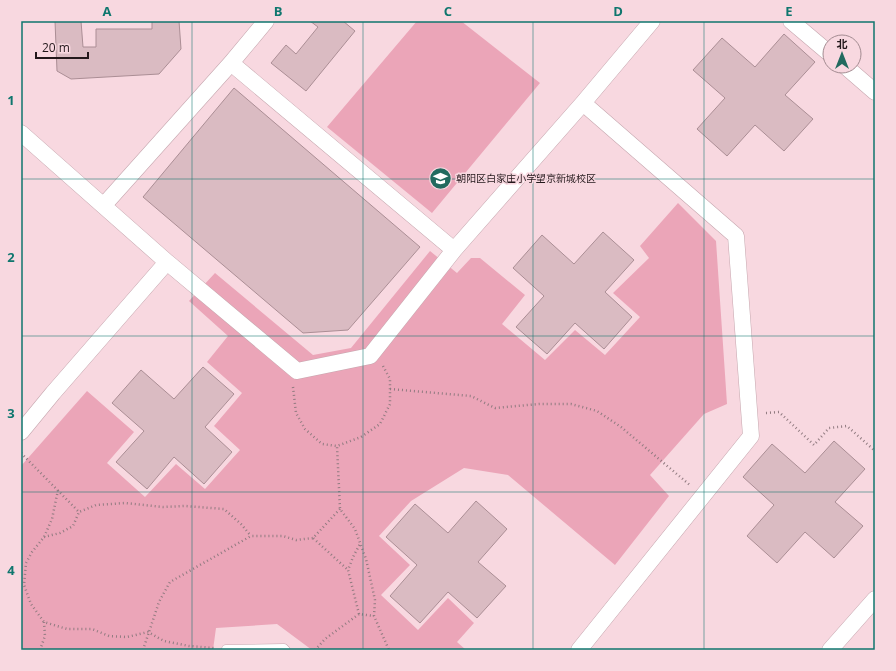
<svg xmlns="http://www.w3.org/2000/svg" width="896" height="671" font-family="'Open Sans','Noto Sans SC',sans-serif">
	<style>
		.green { fill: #eba5b8 }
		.building { fill: #dabbc2; stroke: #ab8e95 }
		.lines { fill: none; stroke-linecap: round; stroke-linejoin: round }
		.lane-casing { stroke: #c6a7af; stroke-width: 9 }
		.street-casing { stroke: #c6a7af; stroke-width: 17 }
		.path { stroke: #917b80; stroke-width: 2.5; stroke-dasharray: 1 3; stroke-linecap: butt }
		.lane { stroke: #fff; stroke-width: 8 }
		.street { stroke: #fff; stroke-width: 16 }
		.grid { fill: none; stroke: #0f766e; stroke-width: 1; stroke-opacity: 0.55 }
		.labels { text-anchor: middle; stroke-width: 3; stroke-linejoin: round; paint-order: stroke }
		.poi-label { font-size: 10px; fill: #23181b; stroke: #f8d8e0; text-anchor: start }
		.neatline { fill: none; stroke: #0f766e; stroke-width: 1.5 }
		.grid-label { font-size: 13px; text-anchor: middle; font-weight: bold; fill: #0f766e }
	</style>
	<rect width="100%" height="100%" fill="#f8d8e0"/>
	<!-- green -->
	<path class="green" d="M 417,21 L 461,21 L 540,83 L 432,213 L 327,127 Z
		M 678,203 L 716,241 L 727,404 L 704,414 L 650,475 L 669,496 L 615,565 L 508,475 L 464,468 L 411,501 L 379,536 L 410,565 L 381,595 L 418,630 L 448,598 L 474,623 L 457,642 L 466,650 L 312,650 L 277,624 L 216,628 L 213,650 L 21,650 L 21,466 L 87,391 L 134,432 L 107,463 L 145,497 L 176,464 L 205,489 L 240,450 L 214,426 L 242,393 L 207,362 L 228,336 L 189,301 L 215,273 L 313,355 L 351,348 L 430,251 L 457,273 L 471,258 L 480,258 L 525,295 L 502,324 L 545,360 L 575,330 L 605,355 L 640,317 L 613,293 L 649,258 L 640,246 Z"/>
	<!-- building -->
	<path class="building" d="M 55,21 L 81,21 L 83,47 L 96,47 L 96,29 L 152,29 L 152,21 L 179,21 L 181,49 L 159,74 L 71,79 L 57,71 Z
		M 310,21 L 343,21 L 355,31 L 306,91 L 271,63 L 286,45 L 296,54 L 318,27 Z
		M 784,34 L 815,62 L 785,95 L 813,119 L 784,151 L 755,125 L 727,156 L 697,129 L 725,98 L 693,70 L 722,38 L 755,67 Z
		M 234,88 L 420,247 L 348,330 L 303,333 L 143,197 Z
		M 603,232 L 634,260 L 605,292 L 632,317 L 604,349 L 575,323 L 547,354 L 516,327 L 544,296 L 513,268 L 542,235 L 574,264 Z
		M 203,367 L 234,394 L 205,427 L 232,452 L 204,484 L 174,457 L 147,489 L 116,462 L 144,431 L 112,403 L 141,370 L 174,399 Z
		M 834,441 L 865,469 L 835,502 L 863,526 L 834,558 L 805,532 L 777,563 L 747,536 L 774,505 L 743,477 L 772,444 L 805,473 Z
		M 476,501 L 507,529 L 478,562 L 506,586 L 477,618 L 448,592 L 420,623 L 390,596 L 417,565 L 386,537 L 415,504 L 448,533 Z"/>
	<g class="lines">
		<defs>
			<path id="lane" d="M 226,649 L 284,648 L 286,650"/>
			<path id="street" d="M 791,21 L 830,54
				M 231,63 L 454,250 L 583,103 L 652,21
				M 845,66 L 875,92
				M 21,133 L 167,262 L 53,393 L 21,432
				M 104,205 L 231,63 L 266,21
				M 167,262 L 297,371 L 370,356 L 454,250
				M 579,650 L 751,436 L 736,236 L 583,103
				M 830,650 L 875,599"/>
		</defs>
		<!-- lane casing -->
		<use href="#lane" class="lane-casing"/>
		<!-- street casing -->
		<use href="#street" class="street-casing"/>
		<!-- path -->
		<path class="path" d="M 383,366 L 390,379 L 390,404 L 380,424 L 361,437 L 337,446 L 340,509 L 355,529 L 366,559 L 375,600 L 374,616 L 389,650
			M 293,387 L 296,413 L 305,429 L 322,444 L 337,446
			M 390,389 L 471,396 L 495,408 L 539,404 L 571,404 L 597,411 L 621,427 L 691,486
			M 766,413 L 779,412 L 814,445 L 829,428 L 847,426 L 875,451
			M 21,453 L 79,512 L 96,505 L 125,503 L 163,507 L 185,506 L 224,509 L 241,524 L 251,536
			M 58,490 L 52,519 L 44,537 L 32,552 L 26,563 L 24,585 L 31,604 L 44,622 L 67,629 L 92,629 L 109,636 L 127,637 L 148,632 L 164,641 L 189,646 L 214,648
			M 340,509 L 313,538 L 348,570
			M 44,537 L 60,533 L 73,526 L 79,512
			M 359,614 L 348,570 L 353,557 L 360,544
			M 40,650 L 45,636 L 44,622
			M 143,650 L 159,602 L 170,582 L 251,536 L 283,536 L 296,540 L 313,538
			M 315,650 L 325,639 L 359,614 L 374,616"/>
		<!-- lane -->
		<use href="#lane" class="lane"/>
		<!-- street -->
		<use href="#street" class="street"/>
	</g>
	<!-- grid -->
	<path class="grid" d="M 192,21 L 192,650M 363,21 L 363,650M 533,21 L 533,650M 704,21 L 704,650M 21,179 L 875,179M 21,336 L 875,336M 21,492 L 875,492"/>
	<!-- icons -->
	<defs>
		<symbol id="school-disc" viewBox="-11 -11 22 22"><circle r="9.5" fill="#226a5f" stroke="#f8d8e0"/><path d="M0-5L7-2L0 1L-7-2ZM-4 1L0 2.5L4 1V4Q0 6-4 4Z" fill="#fff"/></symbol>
	</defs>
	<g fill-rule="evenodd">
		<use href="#school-disc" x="428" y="166" width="25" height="25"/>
	</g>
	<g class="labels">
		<!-- poi labels -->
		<g class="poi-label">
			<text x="456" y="182">朝阳区白家庄小学望京新城校区</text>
		</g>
	</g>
	<!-- border -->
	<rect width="896" height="671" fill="none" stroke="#f8d8e0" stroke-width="44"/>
	<!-- north arrow -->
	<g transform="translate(842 54)"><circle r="19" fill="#f8d8e0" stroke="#a38b91"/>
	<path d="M0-3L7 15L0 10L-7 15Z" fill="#226a5f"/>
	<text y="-6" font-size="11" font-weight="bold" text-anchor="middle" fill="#23181b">北</text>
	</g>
	<!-- scale -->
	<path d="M36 52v6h52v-6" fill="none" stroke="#23181b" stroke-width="2"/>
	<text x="42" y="52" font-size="12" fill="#23181b" stroke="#f8d8e0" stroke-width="3" paint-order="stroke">20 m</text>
	<rect x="22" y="22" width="852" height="627" class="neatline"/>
	<g class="grid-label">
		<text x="107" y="16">A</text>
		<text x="278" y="16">B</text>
		<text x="448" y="16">C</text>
		<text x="618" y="16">D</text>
		<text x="789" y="16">E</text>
		<text x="11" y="105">1</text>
		<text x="11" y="262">2</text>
		<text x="11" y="418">3</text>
		<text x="11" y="575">4</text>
	</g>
</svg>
